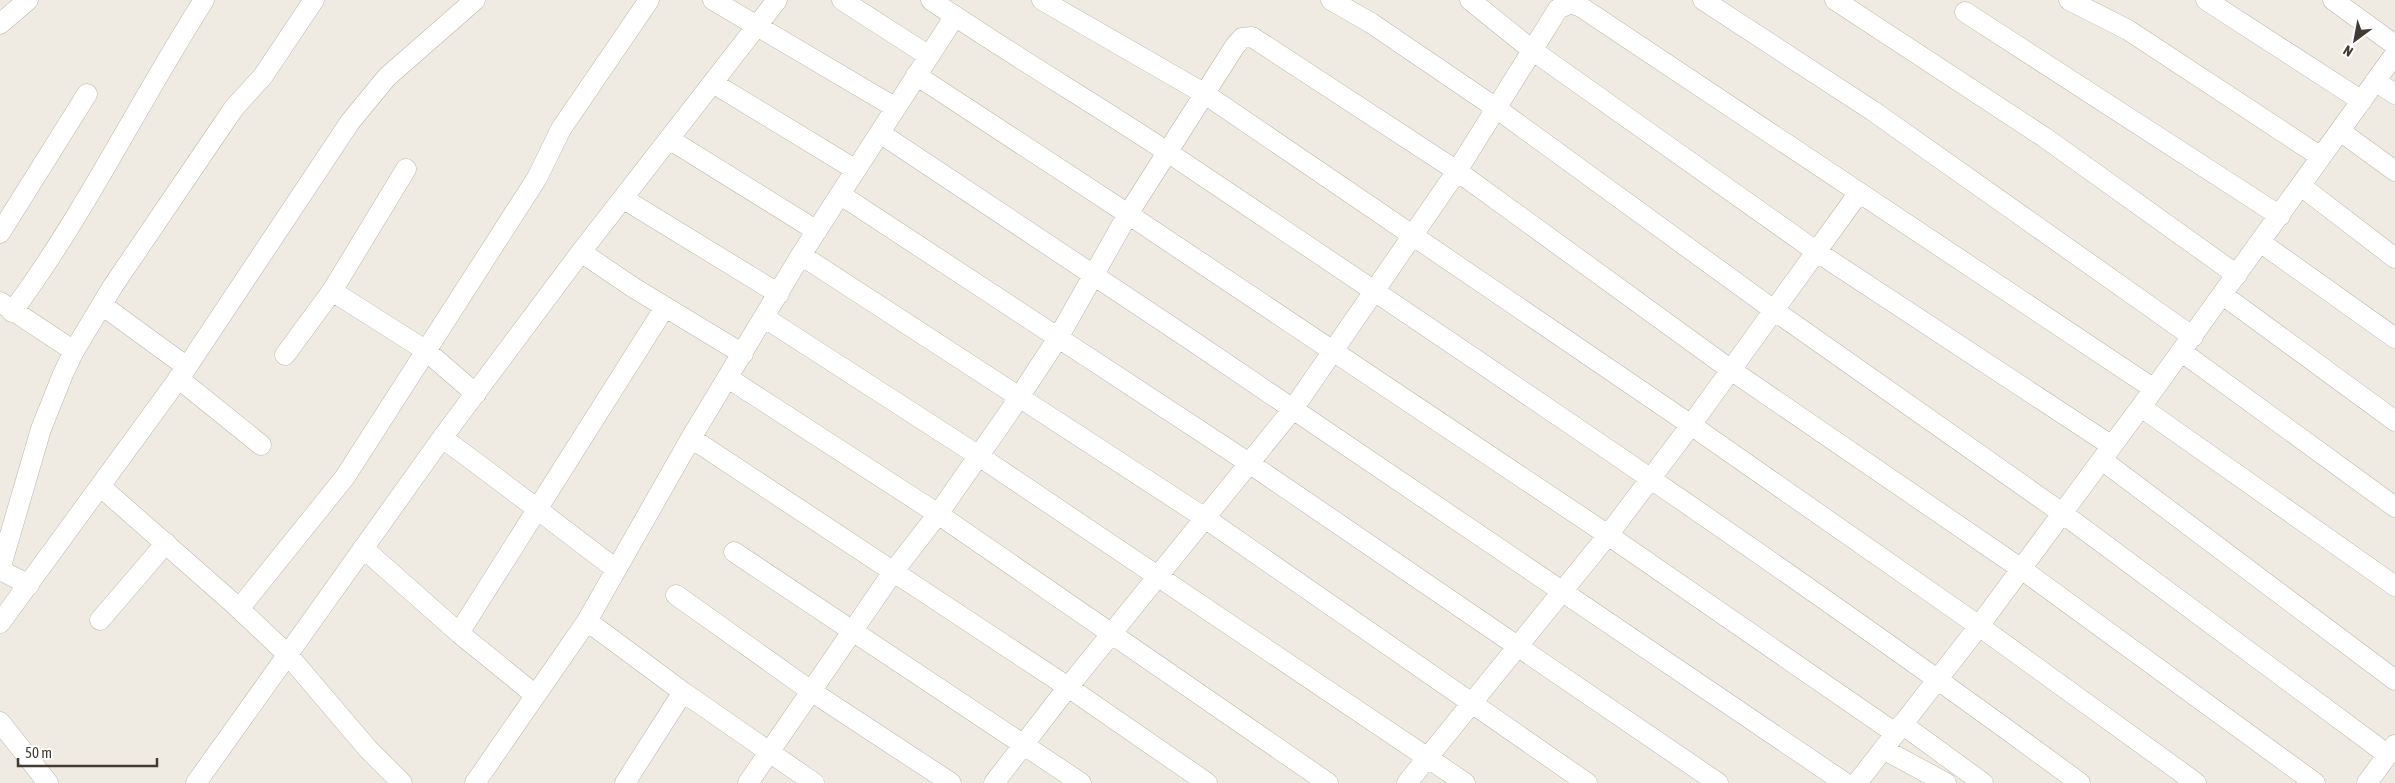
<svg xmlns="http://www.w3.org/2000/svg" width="2395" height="783" font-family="'Asap Condensed',sans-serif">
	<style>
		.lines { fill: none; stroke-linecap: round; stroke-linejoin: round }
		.minor-casing { stroke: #beb5a9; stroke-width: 21 }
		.minor { stroke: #fff; stroke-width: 20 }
	</style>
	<rect width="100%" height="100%" fill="#f0ebe2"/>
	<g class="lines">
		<defs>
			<path id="minor" d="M 713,0 L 896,108
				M 842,0 L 929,56
				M 931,0 C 1010,54 1092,102 1172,155 C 1477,360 1784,565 2080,783
				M 1042,0 L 1205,94 L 1691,425 L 1979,626 L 2196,783
				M 1331,0 L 1371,23 L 1496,108 L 1775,311 L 2062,513 L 2388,755
				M 1470,0 L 1532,50 L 1817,252 L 2112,446
				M 1703,0 L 1873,111 L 2193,337
				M 1835,0 L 2044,137 L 2237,275
				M 2069,0 L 2128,30 L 2321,157
				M 2206,0 L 2362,101
				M 2333,0 L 2395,45
				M 1965,12 L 2280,216
				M 0,24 L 28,0
				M 916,75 L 1128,214 L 1608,535 L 1895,733
				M 2375,81 L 2395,94
				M 713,83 L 856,170
				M 2340,131 L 2395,171
				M 880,133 L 1194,342 L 1845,783
				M 669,139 L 817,231
				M 2301,186 L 2395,258
				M 841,195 L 1249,463 L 1718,783
				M 624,199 L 779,294
				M 0,233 L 87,94
				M 2260,242 L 2395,338
				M 581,252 L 634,288 L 743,354
				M 801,255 L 1205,518 L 1587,783
				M 332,291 L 425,350 L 476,394
				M 2223,295 L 2395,421
				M 0,302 L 74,351
				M 102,305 L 187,367
				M 12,312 C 85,214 138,103 204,0
				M 765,318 L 979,456 L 1465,783
				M 2182,352 L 2395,507
				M 285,355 L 332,291 L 406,169
				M 178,378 L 261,445
				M 728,378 L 938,514 L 1328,783
				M 2141,407 L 2395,586
				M 442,438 C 501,480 558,526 616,569
				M 691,438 L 1068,687 L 1207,783
				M 2102,460 L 2395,680
				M 101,487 L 233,603 L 288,655 L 368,749 L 402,783
				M 363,548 L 459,633 L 534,694
				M 734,552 L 1081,783
				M 29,585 L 6,573 L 1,566 L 41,429 L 63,374 L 74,351 L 113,286 L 219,130 L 234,108 L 263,76 L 314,0
				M 676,595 L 811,691 L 951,783
				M 239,609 L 345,477 L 537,178 L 561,129 L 649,0
				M 100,620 L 166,543
				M 587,621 L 683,692 L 814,783
				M 0,623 L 187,367 L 350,122 L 387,77 L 475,0
				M 459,633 L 665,307
				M 0,722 L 48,783
				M 1902,724 L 1983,783
				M 1883,749 L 1946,783
				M 196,783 L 442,438 L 581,252 L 777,0
				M 475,783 L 587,621 L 691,438 L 801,255 L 955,16
				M 625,783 L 683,692
				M 748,783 L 893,572 L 938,514 L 1012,408 L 1058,338 L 1128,214 L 1235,46 L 1242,38 L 1252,37 L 1457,171 L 1731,370 L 2020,568 L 2315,783
				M 994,783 L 1061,696 L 1293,409 L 1457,171 L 1558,9 L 1571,3 L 1581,7 L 2154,389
				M 1407,783 L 1608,535 L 1691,425 L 1858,194
				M 1857,783 L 1979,626 L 2154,389 L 2395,54
				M 2367,783 L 2395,745"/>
		</defs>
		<!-- minor casing -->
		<use href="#minor" class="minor-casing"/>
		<!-- minor -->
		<use href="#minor" class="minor"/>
	</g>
	<!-- north arrow -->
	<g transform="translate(2355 40) rotate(212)" stroke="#ffffff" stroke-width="4" paint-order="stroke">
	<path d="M0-4L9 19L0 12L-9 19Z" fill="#423b33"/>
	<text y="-8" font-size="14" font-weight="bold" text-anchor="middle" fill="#423b33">N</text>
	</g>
	<!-- scale -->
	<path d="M18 758v8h139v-8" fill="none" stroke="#423b33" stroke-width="2.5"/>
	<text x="25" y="758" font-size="15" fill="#423b33" stroke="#ffffff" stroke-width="4" paint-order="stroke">50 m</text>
</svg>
